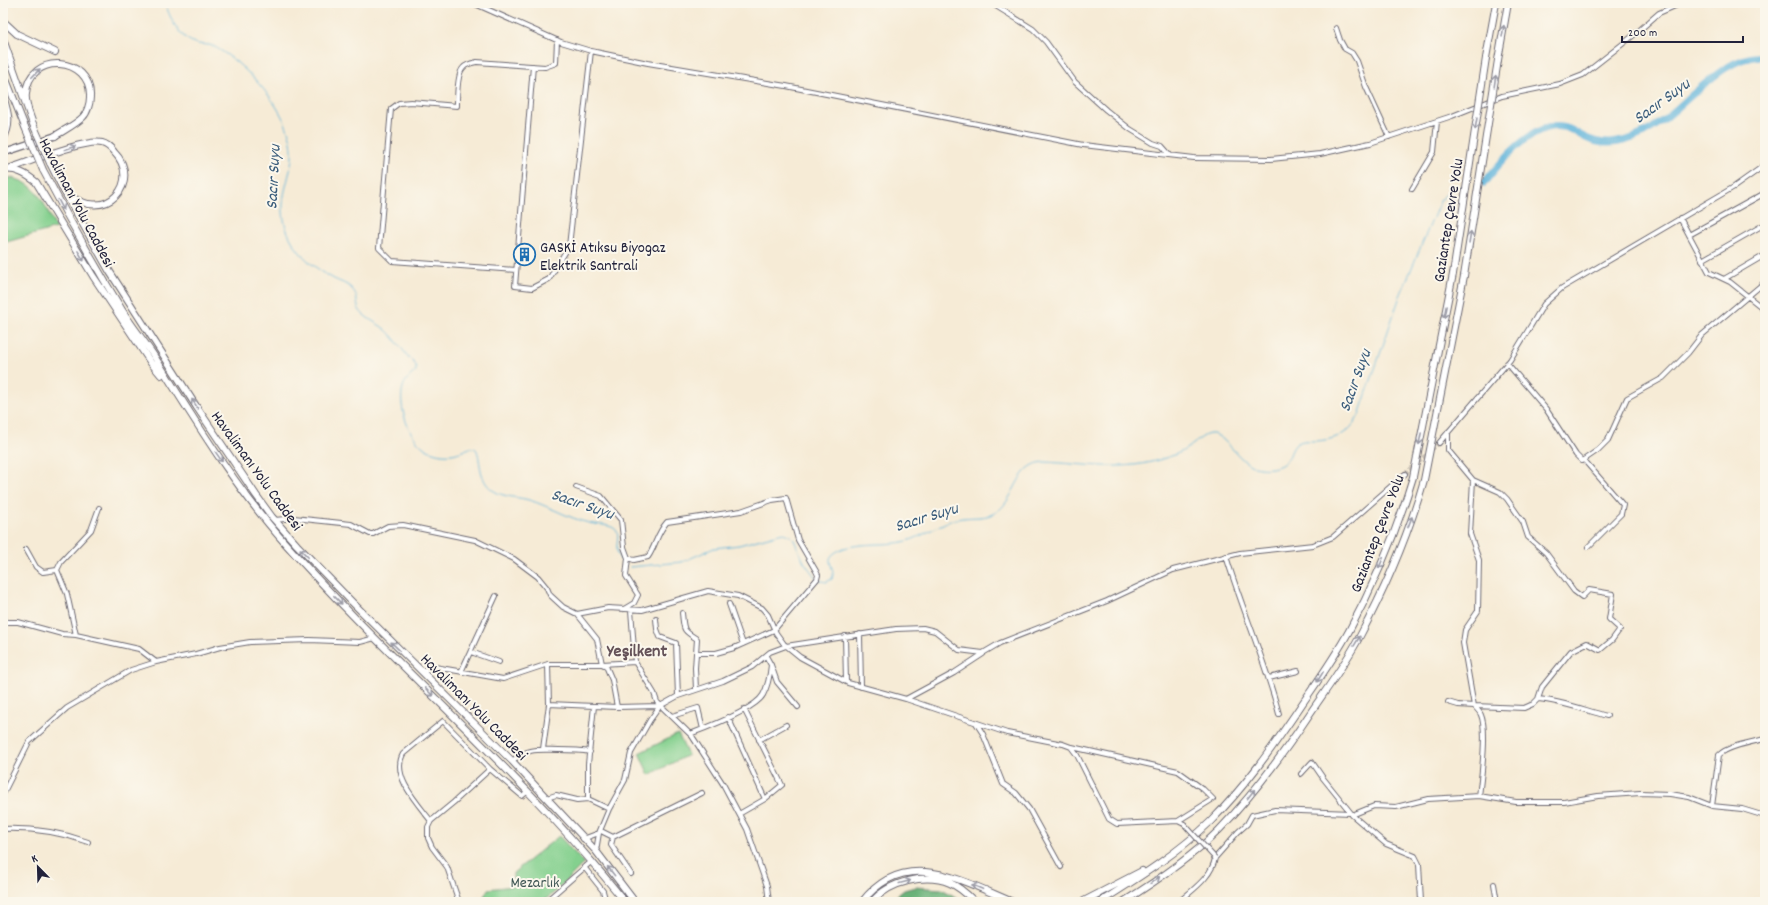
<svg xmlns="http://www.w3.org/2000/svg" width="1768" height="905" font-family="Dekko,sans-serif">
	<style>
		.green { fill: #84d08e; stroke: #537964 }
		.forest { fill: #6bb279; stroke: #466a5a }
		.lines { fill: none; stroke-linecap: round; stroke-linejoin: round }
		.stream { stroke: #5eb3da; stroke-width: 1 }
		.river { stroke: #5eb3da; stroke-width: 7 }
		.minor-tunnel { stroke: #ccc3b7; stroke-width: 4; stroke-dasharray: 4 2; stroke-linecap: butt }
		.minor-casing { stroke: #6c6871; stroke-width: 6 }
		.major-casing { stroke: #6c6871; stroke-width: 8 }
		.highway-casing { stroke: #6c6871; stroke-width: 8 }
		.minor { stroke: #fff; stroke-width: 4 }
		.major { stroke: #fff; stroke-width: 5.5 }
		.highway { stroke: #fff; stroke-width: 6 }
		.minor-bridge-casing { stroke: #6c6871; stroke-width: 6; stroke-linecap: butt }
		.highway-bridge-casing { stroke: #6c6871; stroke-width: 8; stroke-linecap: butt }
		.minor-bridge { stroke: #fff; stroke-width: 4 }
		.highway-bridge { stroke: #fff; stroke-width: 6 }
		.oneway { stroke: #9c9ca7 }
		.labels { text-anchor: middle; stroke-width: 4; stroke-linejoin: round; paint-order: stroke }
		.street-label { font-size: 16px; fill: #22223b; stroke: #fbf7ec }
		.poi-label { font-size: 16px; fill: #22223b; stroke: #fbf7ec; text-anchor: start }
		.park-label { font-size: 16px; fill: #3f5654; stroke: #fbf7ec }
		.water-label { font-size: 17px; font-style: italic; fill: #3a5c7b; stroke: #fbf7ec }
		.quarter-label { font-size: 18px; font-weight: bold; fill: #655359; stroke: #fbf7ec }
	</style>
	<rect width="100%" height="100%" fill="#fbf7ec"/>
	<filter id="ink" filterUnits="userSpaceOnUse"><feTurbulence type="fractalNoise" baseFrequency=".025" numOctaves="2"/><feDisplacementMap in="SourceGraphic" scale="8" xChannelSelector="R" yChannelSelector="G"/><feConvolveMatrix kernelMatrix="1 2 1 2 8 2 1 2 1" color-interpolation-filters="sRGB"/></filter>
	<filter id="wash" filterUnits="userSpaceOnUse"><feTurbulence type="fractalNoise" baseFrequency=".012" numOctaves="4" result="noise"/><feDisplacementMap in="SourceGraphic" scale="16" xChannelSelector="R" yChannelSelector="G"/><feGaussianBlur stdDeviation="0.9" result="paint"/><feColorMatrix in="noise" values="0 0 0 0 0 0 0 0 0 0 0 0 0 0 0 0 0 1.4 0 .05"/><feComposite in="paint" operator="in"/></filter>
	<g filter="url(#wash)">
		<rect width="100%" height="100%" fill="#f6ebd6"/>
		<!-- green -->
		<path class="green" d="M 3,177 C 37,179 43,202 56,228 L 3,243 Z
			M 678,734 L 688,755 L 649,775 L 639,753 Z
			M 559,836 L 584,863 L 556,891 L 542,902 L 481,902 L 488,889 L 513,886 L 513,873 Z"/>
		<!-- forest -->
		<path class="forest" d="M 915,887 L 942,889 L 964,902 L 889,902 L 904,890 Z"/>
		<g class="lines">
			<!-- stream -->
			<path class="stream" d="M 165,3 C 171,20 179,39 198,44 C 204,45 210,44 215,47 C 236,59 254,77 269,96 C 283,115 296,140 291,165 C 287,187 279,201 285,224 C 292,250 311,266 334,279 C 340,282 348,284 352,289 C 359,295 355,304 360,311 C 367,320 381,324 389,333 C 399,343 405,355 416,365 L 416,371 C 410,376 405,380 403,387 C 397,408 411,446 433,452 C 442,455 452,455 460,452 C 466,450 469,447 475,448 C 482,454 476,480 494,491 C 503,497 518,497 529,500 C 549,506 568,518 589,523 C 596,525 609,524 615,529 C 623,536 609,552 625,564
				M 630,567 L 682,562 L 714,548 L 739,545 L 783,533 L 790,535 L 793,538 L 804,562 L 816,578
				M 818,580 L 826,582 L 832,579 C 837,564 818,559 844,548 C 865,542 887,546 907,541 C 925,536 939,523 957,519 C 969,516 982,519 993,514 C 1017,502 1014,465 1044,462 C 1085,464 1125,472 1165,458 C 1173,456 1182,452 1189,447 C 1196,443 1202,435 1210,434 C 1224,432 1237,461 1255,467 C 1265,470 1281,469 1288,459 C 1292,452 1292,445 1300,442 C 1304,440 1310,441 1315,441 C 1335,440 1350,434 1359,415 L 1400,296 L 1440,201 L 1450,190 L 1465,185"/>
			<!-- river -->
			<path class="river" d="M 1484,183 C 1501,162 1532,122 1562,127 C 1571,128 1576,133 1584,137 C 1603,147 1624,143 1642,134 C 1680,116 1722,51 1765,57"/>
		</g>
	</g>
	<g filter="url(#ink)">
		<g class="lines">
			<!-- minor-tunnel -->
			<path class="minor-tunnel" d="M 1405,474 L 1439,443"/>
			<defs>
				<path id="minor" d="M 473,3 L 561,42 L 591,51 L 648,63 L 786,86 L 1083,145 L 1194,158 L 1271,159 L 1320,154 L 1370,143 L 1452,116 L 1502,96 L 1560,84 L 1583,75 L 1634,35 L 1659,13 L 1682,3
					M 991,3 L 1033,29 L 1046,42 L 1075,82 L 1106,110 L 1130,129 L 1153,143 L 1162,146 L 1170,155
					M 1336,28 L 1340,40 L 1345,49 L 1352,53 L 1357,61 L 1366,87 L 1389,137
					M 533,66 L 515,286 L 532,288 L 549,279 L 569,246 L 591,51
					M 1412,189 L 1434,152 L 1437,121
					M 1680,218 L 1709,272 L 1730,282 L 1765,310
					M 1689,235 L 1765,193
					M 1702,260 L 1765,224
					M 516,270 L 392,261 L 379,248 L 391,109 L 399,103 L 411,102 L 457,106 C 457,97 457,74 463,68 C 466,64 472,63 477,62 L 545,67 L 556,63 L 557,40
					M 1724,279 L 1765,255
					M 1507,363 L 1546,409 L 1576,455 L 1582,461 L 1598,450 L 1608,440 L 1627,398 L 1663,378 L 1688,353 L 1702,335 L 1765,282
					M 1448,432 L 1448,450 L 1473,480 L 1500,492 L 1507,499 L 1523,522 L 1528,537 L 1546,553 L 1574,591 L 1582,597 L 1589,590 L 1613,594 L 1609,619 L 1620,629 L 1612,640 L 1600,650 L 1587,643 L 1571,651 L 1542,687 L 1538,699 L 1533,704 L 1524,708 L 1474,706 L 1463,643 L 1465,630 L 1478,611 L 1479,560 L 1470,534 L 1473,480
					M 1439,443 L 1510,360 L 1544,304 L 1562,288 L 1734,187 L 1765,165
					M 1584,460 L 1623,505 L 1621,514 L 1588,547
					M 576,487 L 601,496 L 621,520 L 624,547 L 628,558 L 634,560 L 648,557 C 656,545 657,533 667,522 L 741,511 L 772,500 L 786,498 L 798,540 L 816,571 L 818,575 L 817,579 L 774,630 L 734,648 L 716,653 L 696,653
					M 275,520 L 294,518 L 351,524 L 370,534 L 373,534 L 388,526 L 403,525 L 475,540 L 514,559 L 538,577 L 547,588 L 550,595 L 563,607 L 577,614 L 597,639 L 602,664 L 635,662
					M 26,549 L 36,567 L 43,572 L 57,570
					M 1226,556 C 1242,609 1265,660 1279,714
					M 729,604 L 743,644
					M 624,609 L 634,603 L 638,595 L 626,576 L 628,558
					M 631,610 L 635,662 L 654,693 L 657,702 L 692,736 L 723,784 L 747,829 L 767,886 L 769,902
					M 682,613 C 684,630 682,630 697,639 L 695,668 L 696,689
					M 577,614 L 608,608 L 642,610 L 708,591 L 738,596 L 762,608 L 768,615 L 776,633 L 784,644 L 800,657 L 848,683 L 906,699 L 954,673 L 983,654
					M 3,616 L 6,622
					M 656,619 L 657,629 L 660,637 L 676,643 L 678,696
					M 3,622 L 18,622 L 62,634 L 76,635 L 139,649 L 156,662
					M 860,634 L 861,687
					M 76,635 L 67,594 L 57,570 L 61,562 L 91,530 L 99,508
					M 845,636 L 846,682
					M 471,652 L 499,662
					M 766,656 L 771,665 L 777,682 L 798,707
					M 421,671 L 435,667 L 503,679 L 548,664 L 602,664 L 606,666 L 612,680 L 617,707
					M 461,672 L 496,596
					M 1269,678 L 1298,671
					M 906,699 L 1007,733 L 1063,744 L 1071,747 L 1077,755 L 1109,819 L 1117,824 L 1178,821 L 1184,824
					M 1538,699 C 1562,701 1584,710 1607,716
					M 1448,702 L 1458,705 L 1474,706 C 1476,708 1480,712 1481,715 C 1488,731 1481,779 1479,796
					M 549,704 L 617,707 L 660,706
					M 672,716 L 698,708 L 703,729
					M 728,717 L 765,799
					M 976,723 L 983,734 L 1003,784 L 1016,793 L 1029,809 L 1061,867
					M 690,734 C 706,728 755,709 763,695 C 768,686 770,675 771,665
					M 759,740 L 786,725
					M 1072,747 L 1178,771 L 1203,789 L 1213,799 L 1178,821
					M 543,749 L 549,704 L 548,664
					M 512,761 C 529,747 539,750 559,750 C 569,750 580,750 590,752
					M 1301,774 L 1312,762 L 1323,778 L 1351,813
					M 3,794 L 29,742 L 67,708 L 131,670 L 156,662 L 196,654 L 220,647 L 250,642 L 309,640 L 360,642 L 375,638
					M 547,798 L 556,795 L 577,800 L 588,799 L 609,809
					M 588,799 L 588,764 L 594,706
					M 1712,806 L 1719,755 C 1728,746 1752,742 1765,739
					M 739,814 L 765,799 L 782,785 L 744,709
					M 431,821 C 418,804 391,776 403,754 L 443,721 L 490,769 L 522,796 L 528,791
					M 3,829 C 33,828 60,832 88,842
					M 601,831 L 613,837 L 702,793
					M 613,837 L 611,845 L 631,874
					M 583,839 L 599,833
					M 596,851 L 599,833 L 609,809 L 625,780 L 631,753 L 650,720 L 660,706 L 678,696 L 723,681 L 752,667 L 770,652 L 786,646 L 896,629 L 923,628 L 935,631 L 959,650 L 983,653 L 1000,643 L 1107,601 L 1173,570 L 1240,553 L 1313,545 L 1333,537 L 1405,474
					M 584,867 L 603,891 L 606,902
					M 1494,884 L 1497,902
					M 459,902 L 447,867 L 432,847 L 428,838 L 428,827 L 431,821 L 454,802 L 490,769
					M 545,902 L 592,861
					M 1179,902 C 1192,890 1212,877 1215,858 L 1238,832 L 1247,824 L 1252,815 L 1275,810 L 1351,813
					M 1421,902 L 1419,864 L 1415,856 L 1386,844 L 1352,815 L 1374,806 L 1396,807 L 1428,799 L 1479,796 L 1516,802 L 1564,802 L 1598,796 L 1640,793 L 1670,794 L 1689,797 L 1712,806 L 1742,809 L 1765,816"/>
				<path id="major" d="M 3,153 L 55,136"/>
				<path id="highway" d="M 3,21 L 17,34 L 55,52
					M 3,39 L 33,124
					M 1486,58 L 1496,3
					M 1498,60 L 1508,3
					M 3,72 L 25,127
					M 3,96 C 8,112 12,124 3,139
					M 28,109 C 27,104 25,99 26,94 C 28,51 92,56 90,97 C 90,104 87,113 83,117 C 75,125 64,130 55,136
					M 50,163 L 63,189 L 110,272 L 196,406 L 256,495 L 272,517 L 297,545 L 352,602 L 512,761 L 596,851 L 635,902
					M 8,169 C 27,163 84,139 102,143 C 106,144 111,148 114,152 C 143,181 106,226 67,193
					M 3,170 C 16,168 26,174 36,182 L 93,276 L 151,363 L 161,375
					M 43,170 C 68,218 94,264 122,310 C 132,326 144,341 154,356 C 195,420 234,486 284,542 C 394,666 522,772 625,902
					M 862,902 C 905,846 962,881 1013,902
					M 872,902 C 889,881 926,873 950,883 C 960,887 968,895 975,902
					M 1082,902 L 1142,871
					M 1100,902 C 1138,878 1178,853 1210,822 C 1244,788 1273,747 1300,707 C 1317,682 1335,657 1349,631 C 1375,583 1397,530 1413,477 L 1453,274
					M 1123,902 C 1155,882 1192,857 1219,830 C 1252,796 1281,757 1307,718 C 1325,691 1345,665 1360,636 C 1386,587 1409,533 1424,480 L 1464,276"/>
			</defs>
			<!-- minor casing -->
			<use href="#minor" class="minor-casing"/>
			<!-- major casing -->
			<use href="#major" class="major-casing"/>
			<!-- highway casing -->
			<use href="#highway" class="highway-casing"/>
			<!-- minor -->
			<use href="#minor" class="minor"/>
			<!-- major -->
			<use href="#major" class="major"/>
			<!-- highway -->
			<use href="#highway" class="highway"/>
			<defs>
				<path id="minor-bridge" d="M 1184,824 L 1215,858"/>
				<path id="highway-bridge" d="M 33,124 L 50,163
					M 25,127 L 43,170
					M 1453,274 L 1486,58
					M 1464,276 L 1498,60"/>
			</defs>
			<!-- minor-bridge casing -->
			<use href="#minor-bridge" class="minor-bridge-casing"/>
			<!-- highway-bridge casing -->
			<use href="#highway-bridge" class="highway-bridge-casing"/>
			<!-- minor-bridge -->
			<use href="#minor-bridge" class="minor-bridge"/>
			<!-- highway-bridge -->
			<use href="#highway-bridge" class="highway-bridge"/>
		</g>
		<!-- one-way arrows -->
		<defs><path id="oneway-shaft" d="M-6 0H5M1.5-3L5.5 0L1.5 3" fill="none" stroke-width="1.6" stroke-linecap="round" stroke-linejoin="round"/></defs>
		<g class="oneway">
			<use href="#oneway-shaft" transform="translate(1503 31) rotate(-81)"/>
			<use href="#oneway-shaft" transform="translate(36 73) rotate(-46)"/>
			<use href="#oneway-shaft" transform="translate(1495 81) rotate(-82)"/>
			<use href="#oneway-shaft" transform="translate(1476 124) rotate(99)"/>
			<use href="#oneway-shaft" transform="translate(70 148) rotate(-18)"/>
			<use href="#oneway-shaft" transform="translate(61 205) rotate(62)"/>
			<use href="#oneway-shaft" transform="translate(1470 237) rotate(-81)"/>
			<use href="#oneway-shaft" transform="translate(81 256) rotate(59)"/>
			<use href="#oneway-shaft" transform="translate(1445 312) rotate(101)"/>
			<use href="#oneway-shaft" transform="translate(195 404) rotate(-123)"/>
			<use href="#oneway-shaft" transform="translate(1420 439) rotate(101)"/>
			<use href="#oneway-shaft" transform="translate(219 457) rotate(55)"/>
			<use href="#oneway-shaft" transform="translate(1410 522) rotate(-69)"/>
			<use href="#oneway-shaft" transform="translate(304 553) rotate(-134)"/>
			<use href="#oneway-shaft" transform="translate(1381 563) rotate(113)"/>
			<use href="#oneway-shaft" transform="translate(338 600) rotate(46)"/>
			<use href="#oneway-shaft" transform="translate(1357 641) rotate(-59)"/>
			<use href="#oneway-shaft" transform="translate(395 646) rotate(-136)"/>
			<use href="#oneway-shaft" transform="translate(1320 677) rotate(122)"/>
			<use href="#oneway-shaft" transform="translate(429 692) rotate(45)"/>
			<use href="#oneway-shaft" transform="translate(1251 794) rotate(-52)"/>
			<use href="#oneway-shaft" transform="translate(611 871) rotate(-128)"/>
			<use href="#oneway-shaft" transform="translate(1155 880) rotate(-36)"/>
			<use href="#oneway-shaft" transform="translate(905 882) rotate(-15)"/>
			<use href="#oneway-shaft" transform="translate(977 887) rotate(-157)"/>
		</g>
	</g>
	<!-- icons -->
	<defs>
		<symbol id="building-ring" viewBox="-11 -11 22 22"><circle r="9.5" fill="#fbf7ec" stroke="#1f6fb2" stroke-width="1.5"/><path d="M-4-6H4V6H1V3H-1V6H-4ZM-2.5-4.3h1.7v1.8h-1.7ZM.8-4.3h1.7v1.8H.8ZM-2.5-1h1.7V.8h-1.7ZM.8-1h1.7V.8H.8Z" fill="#1f6fb2"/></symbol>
	</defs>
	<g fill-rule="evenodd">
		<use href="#building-ring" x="512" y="242" width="25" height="25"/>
	</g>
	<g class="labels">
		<!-- street labels -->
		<g class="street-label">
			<text transform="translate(78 202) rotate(62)" y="6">Havalimanı Yolu Caddesi</text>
			<text transform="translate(1447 220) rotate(-81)" y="6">Gaziantep Çevre Yolu</text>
			<text transform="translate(258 470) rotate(54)" y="6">Havalimanı Yolu Caddesi</text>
			<text transform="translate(1376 533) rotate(-69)" y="6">Gaziantep Çevre Yolu</text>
			<text transform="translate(475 706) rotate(45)" y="6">Havalimanı Yolu Caddesi</text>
		</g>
		<!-- poi labels -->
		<g class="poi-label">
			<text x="540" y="252">GASKİ Atıksu Biyogaz<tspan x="540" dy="18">Elektrik Santrali</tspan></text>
		</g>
		<!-- park labels -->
		<g class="park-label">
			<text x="535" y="887">Mezarlık</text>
		</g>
		<!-- water labels -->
		<g class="water-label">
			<text transform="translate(1661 100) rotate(-36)" y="6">Sacır Suyu</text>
			<text transform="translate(272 177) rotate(-87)" y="6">Sacır Suyu</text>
			<text transform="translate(1354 380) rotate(-70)" y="6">Sacır Suyu</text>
			<text transform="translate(583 503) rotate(19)" y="6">Sacır Suyu</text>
			<text transform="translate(926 516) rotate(-17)" y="6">Sacır Suyu</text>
		</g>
		<!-- quarter labels -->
		<g class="quarter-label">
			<text x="637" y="656">Yeşilkent</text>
		</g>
	</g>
	<!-- margin -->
	<rect width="1768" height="905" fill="none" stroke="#fbf7ec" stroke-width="16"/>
	<!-- north arrow -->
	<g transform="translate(38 867) rotate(337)" stroke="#fbf7ec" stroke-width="3" paint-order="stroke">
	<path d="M0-3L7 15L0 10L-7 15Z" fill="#22223b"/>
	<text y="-6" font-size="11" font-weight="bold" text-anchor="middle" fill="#22223b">K</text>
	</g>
	<!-- scale -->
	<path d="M1622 36v6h121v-6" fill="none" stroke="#22223b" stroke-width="2"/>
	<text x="1628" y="36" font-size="12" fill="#22223b" stroke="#fbf7ec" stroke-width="3" paint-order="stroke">200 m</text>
</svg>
